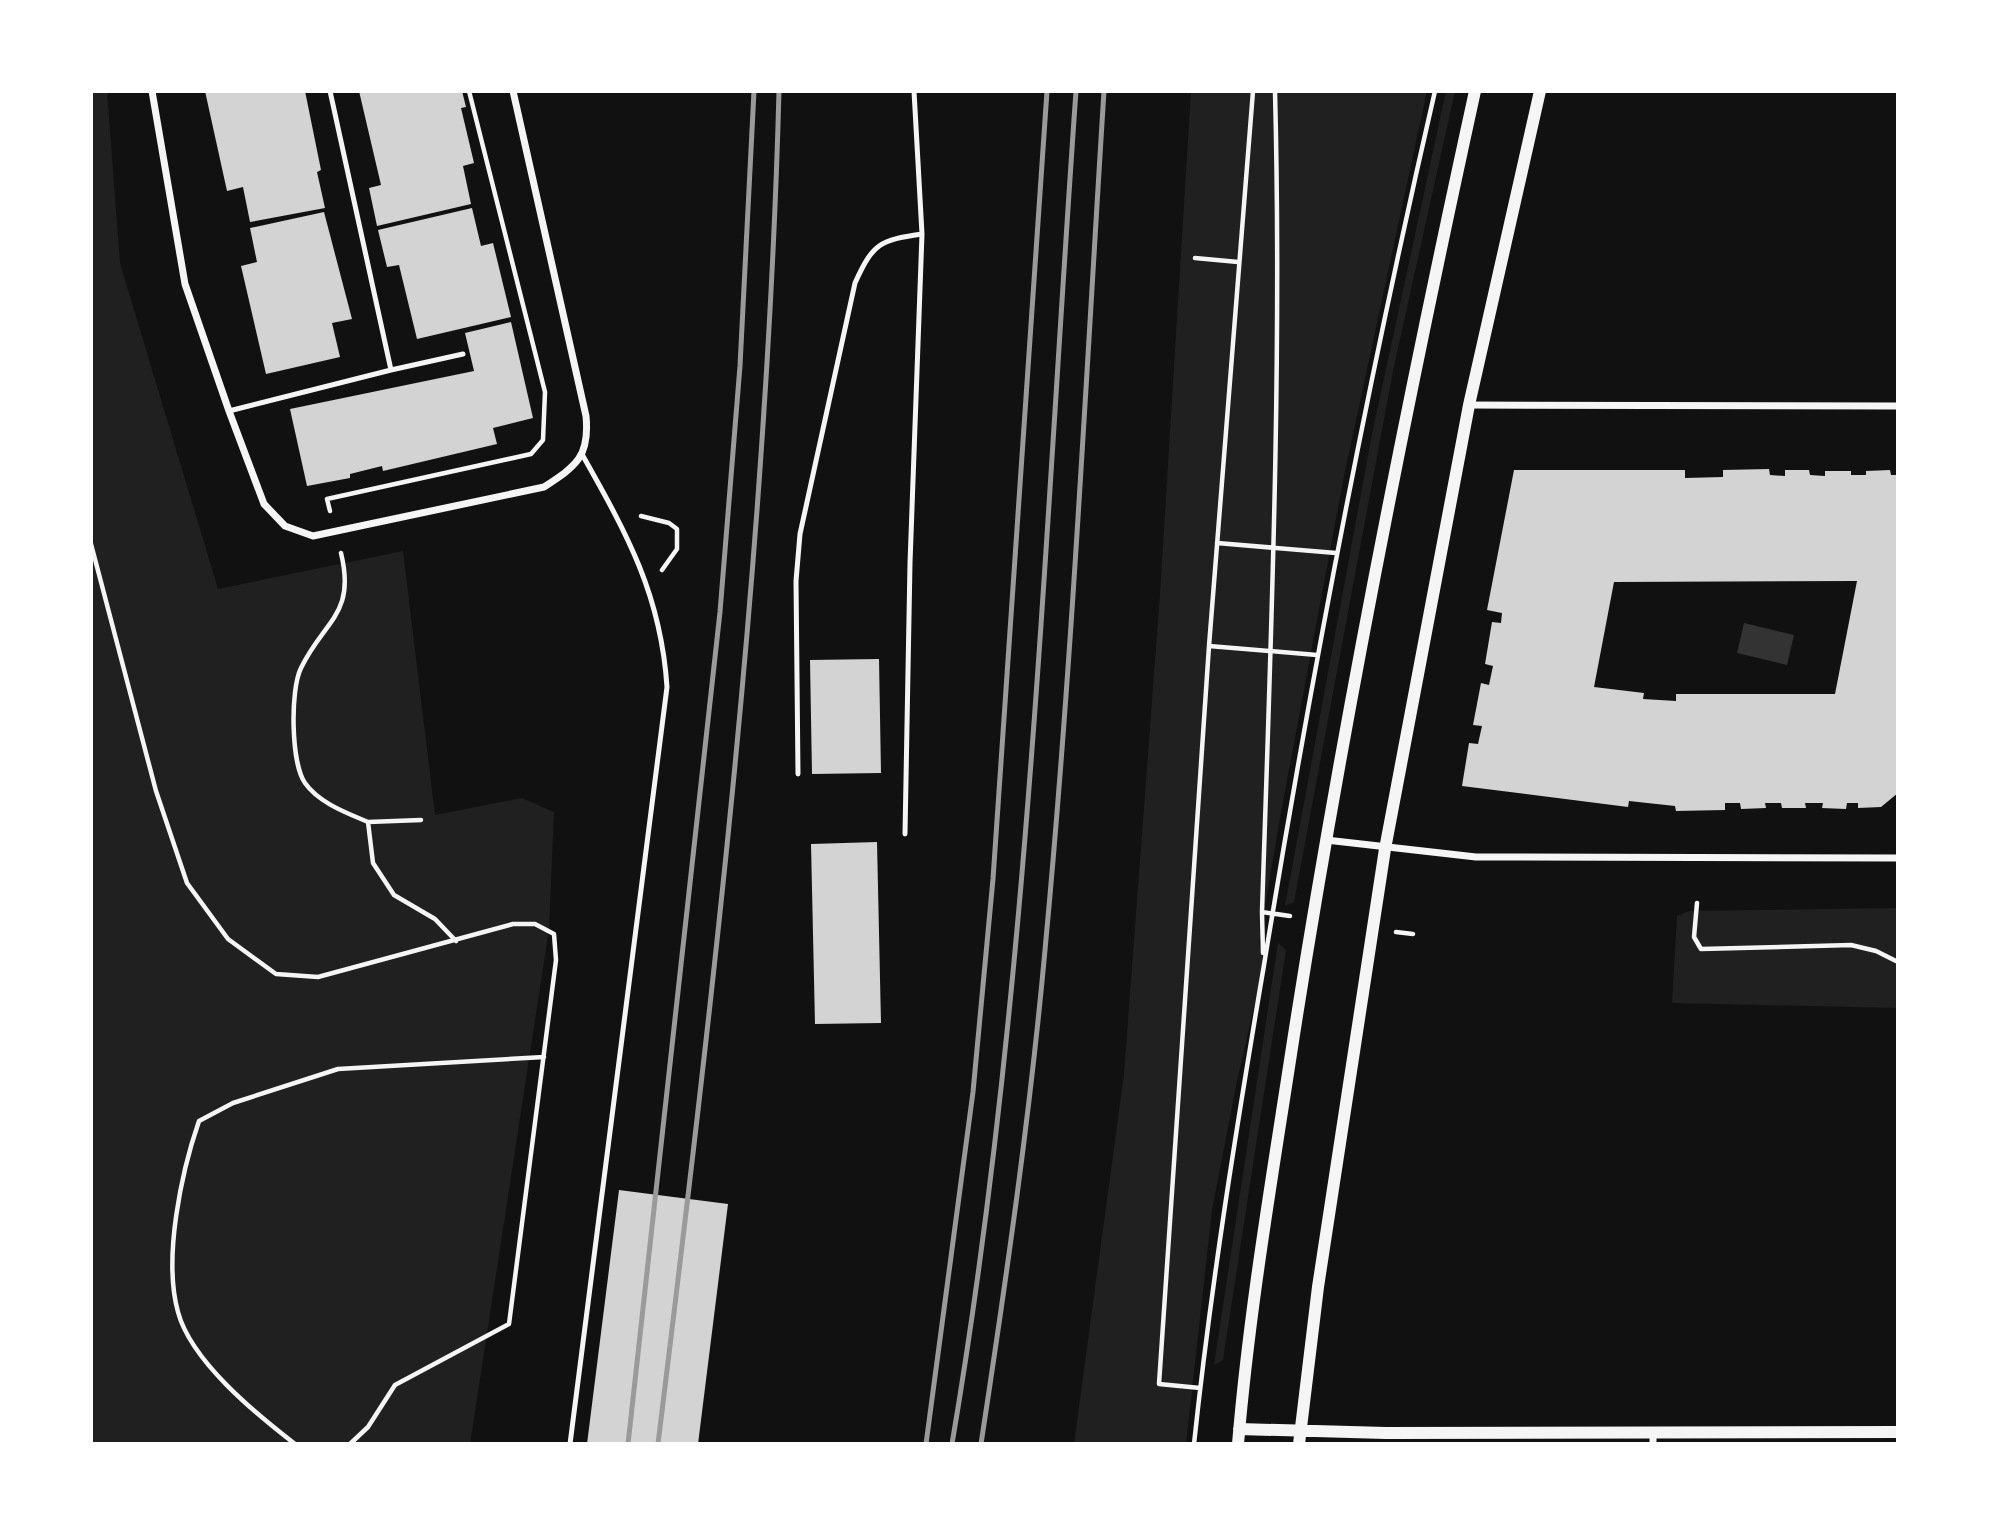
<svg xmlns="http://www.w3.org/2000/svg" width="1989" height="1535" font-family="'Roboto Condensed',sans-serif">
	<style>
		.green { fill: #202020 }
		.water { fill: #333 }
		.building { fill: #d3d3d3; fill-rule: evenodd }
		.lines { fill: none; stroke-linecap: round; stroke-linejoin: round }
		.path { stroke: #f5f5f5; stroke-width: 4.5 }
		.service { stroke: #f5f5f5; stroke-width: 5 }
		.minor { stroke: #f5f5f5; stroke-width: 7 }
		.tertiary { stroke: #f5f5f5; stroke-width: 12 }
		.rail { stroke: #9a9a9a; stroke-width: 5 }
	</style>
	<rect width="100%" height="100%" fill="#111"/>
	<!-- green -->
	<path class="green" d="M 91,91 L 107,91 L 120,263 L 218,589 L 403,551 L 435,815 L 522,798 L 554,812 L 549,929 L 470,1444 L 91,1444 Z
		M 1191,91 L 1427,91 L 1344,476 L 1280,818 L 1259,942 L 1264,964 L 1237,1081 L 1212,1210 L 1186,1444 L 1074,1444 L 1124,1074 L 1160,594 Z
		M 1446,91 L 1455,91 L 1393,371 L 1294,902 L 1285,906 L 1372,434 Z
		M 1898,908 L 1898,1008 L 1672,1003 L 1677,916 L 1689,911 Z
		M 1278,943 L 1286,950 L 1223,1360 L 1214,1365 Z"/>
	<!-- water -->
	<path class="water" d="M 1744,623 L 1794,635 L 1787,665 L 1737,653 Z"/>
	<!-- building -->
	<path class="building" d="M 205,91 L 305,91 L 321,170 L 317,172 L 325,208 L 250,222 L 243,187 L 227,191 Z
		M 359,91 L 462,91 L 466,107 L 461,108 L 474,163 L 463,166 L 471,204 L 377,226 L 369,188 L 381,185 Z
		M 472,208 L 481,246 L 493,243 L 511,317 L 417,339 L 399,265 L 387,267 L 378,230 Z
		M 324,212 L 352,319 L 332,323 L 340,357 L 266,374 L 241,266 L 257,262 L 250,228 Z
		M 511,322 L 533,418 L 493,428 L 497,444 L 383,471 L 382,466 L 350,474 L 350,478 L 307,486 L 290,409 L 474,371 L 465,333 Z
		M 1769,469 L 1770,475 L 1785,476 L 1785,470 L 1809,470 L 1810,475 L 1825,476 L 1825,471 L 1851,471 L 1851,475 L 1866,475 L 1866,471 L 1890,470 L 1891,475 L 1898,475 L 1898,793 L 1881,807 L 1858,808 L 1858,803 L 1847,803 L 1846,809 L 1822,808 L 1823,803 L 1805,803 L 1806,808 L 1782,808 L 1781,803 L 1765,803 L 1766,808 L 1741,809 L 1740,803 L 1725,803 L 1725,810 L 1676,811 L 1675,806 L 1629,801 L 1628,807 L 1462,786 L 1469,743 L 1478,744 L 1482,726 L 1473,725 L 1481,683 L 1489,685 L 1493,666 L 1485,664 L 1492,622 L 1501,623 L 1502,613 L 1487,610 L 1514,470 L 1685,470 L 1685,478 L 1723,477 L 1723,470 ZM 1857,581 L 1835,694 L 1676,694 L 1676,701 L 1643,699 L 1644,693 L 1594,687 L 1614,582 Z
		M 879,659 L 881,773 L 812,774 L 810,660 Z
		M 877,842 L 881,1023 L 815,1024 L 811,844 Z
		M 619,1190 L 728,1204 L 698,1444 L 587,1444 Z"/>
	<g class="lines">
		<!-- path -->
		<path class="path" d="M 1195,258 L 1238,262
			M 330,511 L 327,499 L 531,454 L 543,440 L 545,392 L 469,91
			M 641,516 L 669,523 L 677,529 L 677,549 L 662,570
			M 1217,543 L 1336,553
			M 91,544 L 156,791 L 187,883 L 228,939 L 276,974 L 318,977 L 513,924 L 535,924 L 554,934 L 556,960 L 509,1324 L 395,1385 L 368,1427 L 350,1444
			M 341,553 C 356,615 324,620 301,668 C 290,690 291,763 305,783 C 319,803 347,813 368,822 L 373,863 L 394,895 L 435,919 L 456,941
			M 1209,646 L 1317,655
			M 368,822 L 421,820
			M 1697,903 L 1694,937 L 1701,949 L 1851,945 L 1876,951 L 1898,962
			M 1262,912 L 1290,916
			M 1396,932 L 1413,934
			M 1263,953 L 1262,912 C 1271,638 1282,365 1275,91
			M 1200,1388 L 1159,1384 L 1209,646 L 1253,91
			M 295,1444 C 256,1414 191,1361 178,1312 C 163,1259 181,1173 199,1121 L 233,1103 L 338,1069 L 544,1057
			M 1194,1444 C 1211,1284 1237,1124 1264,965 C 1312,672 1368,381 1435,91"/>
		<!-- service -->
		<path class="service" d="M 391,370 L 463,354
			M 229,411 L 391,370 L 330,91
			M 798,774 L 796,581 L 800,534 L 855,283 C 873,243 880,240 922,234
			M 905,834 L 910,563 L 922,234 L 914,91
			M 570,1444 L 667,687 C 661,595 627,534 583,456"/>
		<!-- minor -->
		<path class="minor" d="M 152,91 L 185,284 L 229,411 L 264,504 L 285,526 L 313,536 L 544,487 C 576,466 590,457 586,416 L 513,91
			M 1469,405 L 1898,406
			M 1326,840 L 1476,857 L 1898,858
			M 1653,1432 L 1653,1444"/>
		<!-- tertiary -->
		<path class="tertiary" d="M 1239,1429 L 1386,1433 L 1898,1432
			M 1238,1444 C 1249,1313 1271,1184 1291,1054 C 1341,730 1405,411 1475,91
			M 1299,1444 L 1318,1287 L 1385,849 L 1469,405 L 1540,91"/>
		<!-- rail -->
		<path class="rail" d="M 628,1444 L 720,612 L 740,366 L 754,91
			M 658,1444 C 713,995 767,544 779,91
			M 926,1444 L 973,1092 L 993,879 L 1047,91
			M 952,1444 C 1028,997 1044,542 1076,91
			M 981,1444 C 1006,1280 1030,1115 1045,950 C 1072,664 1086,377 1104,91"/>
	</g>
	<!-- border -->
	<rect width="1989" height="1535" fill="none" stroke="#ffffff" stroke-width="186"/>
</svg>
